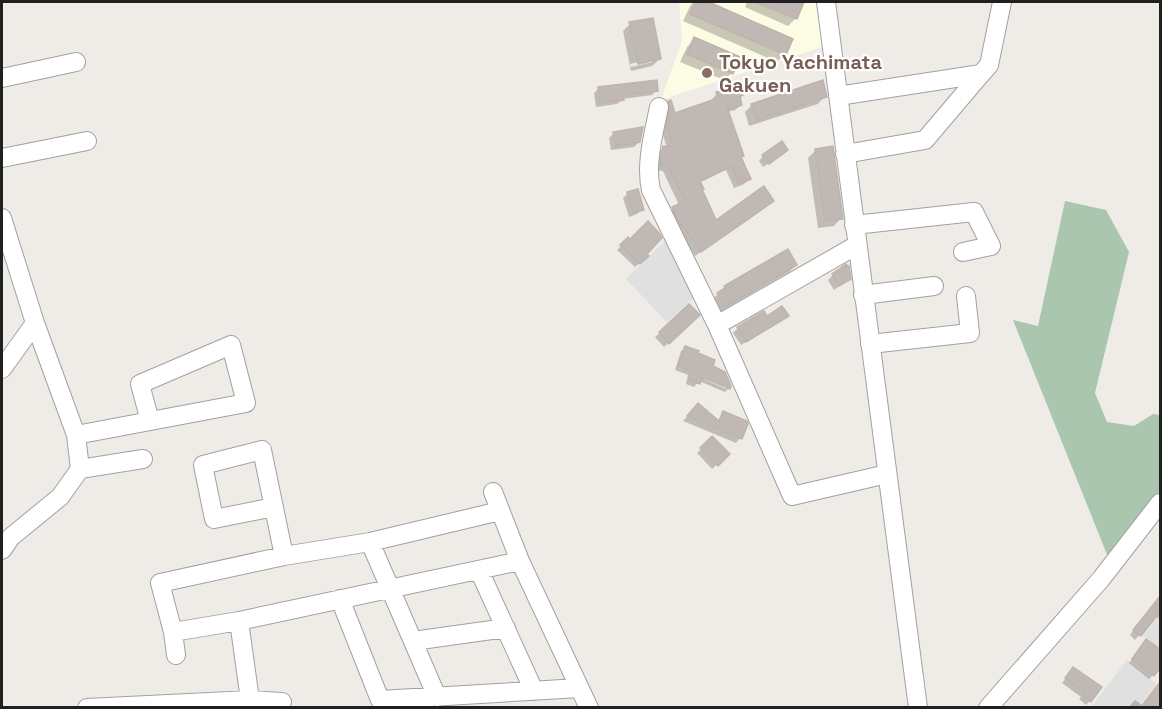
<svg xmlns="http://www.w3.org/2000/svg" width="1162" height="709" font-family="'Space Grotesk',sans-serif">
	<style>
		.education { fill: #fcfbe3 }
		.cemetery { fill: #aac6ae }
		.parking { fill: #e0e0e0 }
		.shadow { fill: #0003; fill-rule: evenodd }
		.building { fill: #c0b8b4; stroke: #c0b3ab; stroke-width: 1.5 }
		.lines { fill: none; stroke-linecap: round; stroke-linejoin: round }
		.minor-casing { stroke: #a1a1a1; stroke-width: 20 }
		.minor { stroke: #fff; stroke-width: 18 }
		.education-dot { fill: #8d6e63; stroke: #fff; stroke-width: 2 }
		.labels { text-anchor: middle; stroke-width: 4.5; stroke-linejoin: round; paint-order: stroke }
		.education-label { font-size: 20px; font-weight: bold; fill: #785e54; stroke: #fff; text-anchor: start }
	</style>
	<rect width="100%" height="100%" fill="#efece7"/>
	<!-- education -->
	<path class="education" d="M 679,2 L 819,2 L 825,46 L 661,100 L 682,40 Z"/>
	<!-- cemetery -->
	<path class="cemetery" d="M 1065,201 L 1106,210 L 1129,252 L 1095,393 L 1107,422 L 1134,426 L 1153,414 L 1160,415 L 1160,491 L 1108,557 L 1013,320 L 1038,326 Z"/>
	<!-- parking -->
	<path class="parking" d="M 668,238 L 698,294 L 667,322 L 626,279 Z
		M 1160,615 L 1160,649 L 1143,636 Z
		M 1127,660 L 1157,684 L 1138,707 L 1091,707 Z"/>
	<!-- shadow -->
	<path class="shadow" d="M 694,2 L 705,2 L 740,16 L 785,54 L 777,62 L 683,21 L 690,6 Z
		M 747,2 L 797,2 L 802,4 L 796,18 L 788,26 L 745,7 Z
		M 630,24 L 660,59 L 652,66 L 631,71 L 623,31 ZM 653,59 L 653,62 L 631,67 L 630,64 Z
		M 694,39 L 732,73 L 724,80 L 680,62 L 687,47 Z
		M 599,88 L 656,91 L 652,95 L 623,99 L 617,104 L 596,107 L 594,93 Z
		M 717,94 L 738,98 L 741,105 L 735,110 L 727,112 L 740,158 L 749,179 L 744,184 L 734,188 L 726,170 L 699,183 L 700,190 L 715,222 L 772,201 L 695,256 L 668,213 L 679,205 L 663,171 L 656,170 L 658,153 L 663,148 L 667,148 L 662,132 L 664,108 L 669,102 L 674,115 L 712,101 L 712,99 Z
		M 825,96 L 818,104 L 749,126 L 745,112 L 752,105 Z
		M 614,133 L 639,142 L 634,147 L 611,150 L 609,138 Z
		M 816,150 L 841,218 L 834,226 L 818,228 L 808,158 Z
		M 782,155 L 763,167 L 759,161 L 763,156 Z
		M 628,193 L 642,210 L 637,214 L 629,217 L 623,198 Z
		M 628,239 L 647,256 L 635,267 L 617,250 Z
		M 787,251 L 796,265 L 789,272 L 718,313 L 711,301 L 724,288 Z
		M 833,275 L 849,279 L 834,290 L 828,280 Z
		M 689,306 L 698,315 L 664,347 L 655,337 Z
		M 787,316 L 741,345 L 733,333 L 738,328 L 766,318 Z
		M 686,347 L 711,367 L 729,388 L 725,392 L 699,381 L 694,387 L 686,384 L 688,375 L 675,370 L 681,351 ZM 696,372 L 726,385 L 726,389 L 695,375 Z
		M 693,410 L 717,422 L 723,413 L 740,438 L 736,443 L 683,421 Z
		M 712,438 L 728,454 L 712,469 L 697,453 Z
		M 1160,596 L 1160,619 L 1155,616 L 1135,640 L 1130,635 Z
		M 1143,644 L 1153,675 L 1149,679 L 1129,663 Z
		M 1073,669 L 1090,701 L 1086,705 L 1079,699 L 1081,697 L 1062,683 Z
		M 1156,688 L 1159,708 L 1128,708 L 1135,700 L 1142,705 Z"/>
	<!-- building -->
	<path class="building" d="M 695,2 L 709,2 L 793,39 L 786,55 L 690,14 Z
		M 755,2 L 804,2 L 797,19 Z
		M 653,18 L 661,59 L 638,64 L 629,22 Z
		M 694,37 L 740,57 L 733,74 L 687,54 Z
		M 657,80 L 658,91 L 623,95 L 624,100 L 600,103 L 598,87 Z
		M 823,80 L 827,97 L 757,120 L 751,104 Z
		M 736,86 L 738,92 L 741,91 L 743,95 L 740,97 L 742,105 L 730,109 L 726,104 L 744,156 L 741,157 L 751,179 L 739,184 L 731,166 L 700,181 L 704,189 L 702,189 L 716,220 L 764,186 L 774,201 L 701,252 L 682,225 L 681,226 L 672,207 L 685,201 L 668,166 L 660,165 L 663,146 L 674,147 L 666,126 L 670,109 L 668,101 L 671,100 L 675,113 L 718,98 L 716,92 Z
		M 643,127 L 640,142 L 616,146 L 613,132 Z
		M 782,141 L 788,150 L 769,164 L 762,155 Z
		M 833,146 L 843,219 L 825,221 L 815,149 Z
		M 638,189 L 644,210 L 633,213 L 627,192 Z
		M 648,221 L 659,233 L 662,238 L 647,254 L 649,256 L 640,264 L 620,245 L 628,237 L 630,239 Z
		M 788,249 L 797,265 L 725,307 L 717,293 L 725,288 L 724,286 Z
		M 846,264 L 848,267 L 849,266 L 851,279 L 839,286 L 832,274 Z
		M 689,304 L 700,315 L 669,344 L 659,332 Z
		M 782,306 L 789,316 L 746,342 L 737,327 L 764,311 L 767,316 Z
		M 685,346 L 699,351 L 698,353 L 715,360 L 713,366 L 725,372 L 731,386 L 730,389 L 702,377 L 700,384 L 689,380 L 691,371 L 678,366 Z
		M 698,403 L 719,421 L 723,411 L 747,421 L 748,424 L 742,439 L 687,416 Z
		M 712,436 L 730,454 L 718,466 L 700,448 Z
		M 1161,595 L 1161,611 L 1141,636 L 1133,630 Z
		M 1146,639 L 1161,650 L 1161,667 L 1154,676 L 1132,659 Z
		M 1073,667 L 1102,687 L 1091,702 L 1082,695 L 1084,692 L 1065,678 Z
		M 1161,681 L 1161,708 L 1140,708 Z"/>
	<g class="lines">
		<defs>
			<path id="minor" d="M 826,2 L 918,708
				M 2,78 L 76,62
				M 838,96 L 981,74 L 989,65 L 1002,2
				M 659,107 C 654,132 645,164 651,190 L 717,325 L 792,496 L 887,474
				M 845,154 L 925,140 L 981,74
				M 2,158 L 87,141
				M 2,218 L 35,323 L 76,435 L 80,469 L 60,497 L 11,537 L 2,550
				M 854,225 L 974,212 L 991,246 L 963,252
				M 863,295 L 934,286
				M 717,325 L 857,245
				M 870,344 L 970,333 L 966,296
				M 2,369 L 35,323
				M 76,435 L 246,403 L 231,345 L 140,384 L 150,421
				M 80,469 L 143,459
				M 493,492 L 520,561 L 589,708
				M 274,507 L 214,519 L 203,465 L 262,450 L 284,556
				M 370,542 L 437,697
				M 479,570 L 534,691
				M 340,599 L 380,700 L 579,688
				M 239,621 L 250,700
				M 173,632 L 239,621 L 520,561
				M 413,641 L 506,628
				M 176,655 L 173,632 L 160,583 L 284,556 L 370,542 L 500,511
				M 87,708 L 250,700 L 282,702
				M 988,708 L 1101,579 L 1160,503"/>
		</defs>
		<!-- minor casing -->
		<use href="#minor" class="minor-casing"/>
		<!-- minor -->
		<use href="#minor" class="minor"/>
	</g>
	<!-- markers -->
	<circle class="education-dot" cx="707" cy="73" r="6"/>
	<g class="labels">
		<!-- education labels -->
		<g class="education-label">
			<text x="719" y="69">Tokyo Yachimata<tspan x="719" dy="23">Gakuen</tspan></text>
		</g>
	</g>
	<!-- border -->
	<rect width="1162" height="709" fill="none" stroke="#202020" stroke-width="6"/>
</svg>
